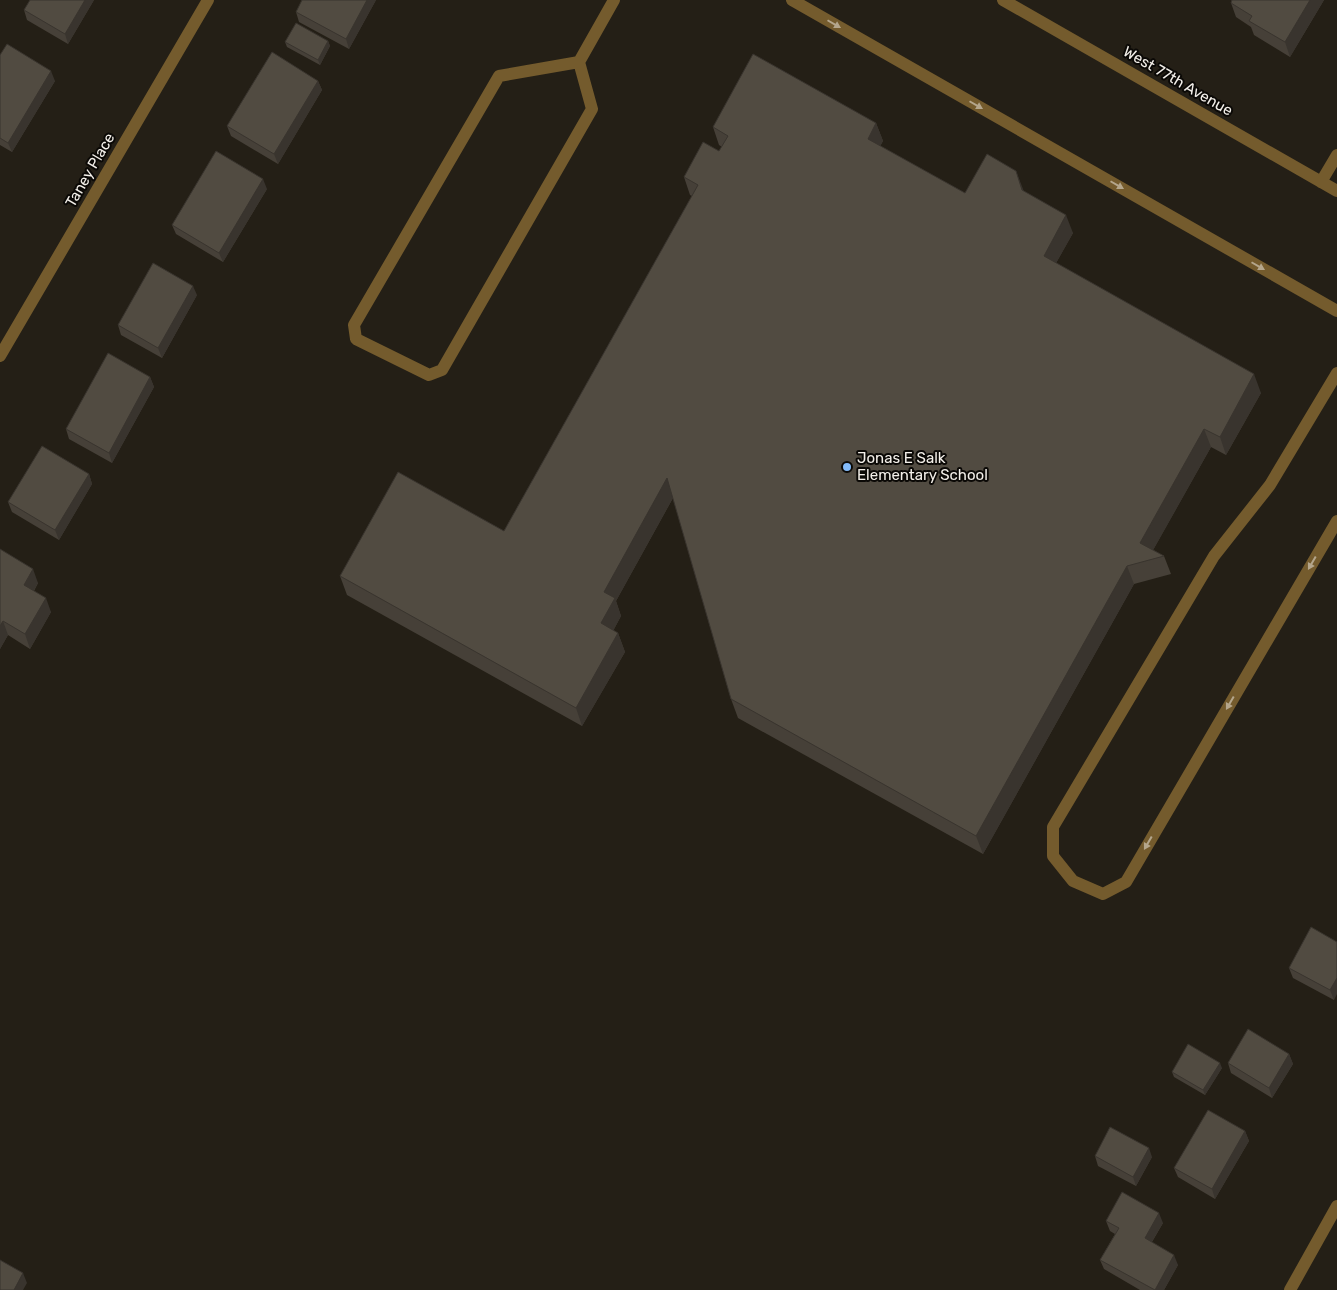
<svg xmlns="http://www.w3.org/2000/svg" width="1337" height="1290" font-family="Rubik,sans-serif">
	<style>
		.lines { fill: none; stroke-linecap: round; stroke-linejoin: round }
		.service { stroke: #745b2d; stroke-width: 12 }
		.minor { stroke: #745b2d; stroke-width: 12 }
		.wall { fill: #464038 }
		.shaded-wall { fill: #39342e }
		.building { fill: #514b41; stroke: #39342e }
		.oneway { fill: #b4a68c }
		.poi-dot { fill: #84bcfb; stroke: #0b0906; stroke-width: 2 }
		.labels { text-anchor: middle; stroke-width: 4; stroke-linejoin: round; paint-order: stroke }
		.street-label { font-size: 15px; fill: #f4f0ea; stroke: #0b0906 }
		.poi-label { font-size: 15px; fill: #f4f0ea; stroke: #0b0906; text-anchor: start }
	</style>
	<rect width="100%" height="100%" fill="#241f16"/>
	<g class="lines">
		<!-- service -->
		<path class="service" d="M 792,0 L 1337,311
			M 579,62 L 499,76 L 354,325 L 356,339 L 429,375 L 442,370 L 592,109 L 579,62 L 614,0
			M 1337,373 L 1270,485 L 1214,556 L 1053,827 L 1053,856 L 1073,881 L 1103,894 L 1126,882 L 1337,521"/>
		<!-- minor -->
		<path class="minor" d="M 1003,0 L 1337,191
			M 1321,182 L 1337,155
			M 0,356 L 208,0
			M 1290,1290 L 1337,1206"/>
	</g>
	<!-- wall -->
	<path class="wall" d="M 94,0 L 68,44 L 27,20 L 24,10 Z
		M 376,0 L 349,49 L 299,22 L 296,12 Z
		M 1232,0 L 1324,0 L 1290,57 L 1254,35 L 1251,27 L 1236,17 L 1231,3 Z
		M 328,41 L 330,46 L 320,65 L 287,47 L 285,42 Z
		M 0,55 L 55,81 L 12,152 L 0,145 Z
		M 318,81 L 322,90 L 278,164 L 231,136 L 227,126 Z
		M 876,123 L 883,141 L 880,146 L 965,193 L 1024,191 L 1073,233 L 1056,263 L 1261,393 L 1226,455 L 1211,447 L 1153,550 L 1164,556 L 1171,574 L 1134,584 L 983,854 L 738,718 L 731,699 L 673,498 L 616,601 L 621,616 L 613,631 L 618,633 L 625,652 L 582,726 L 347,595 L 340,576 L 504,531 L 692,196 L 690,195 L 684,177 L 719,151 L 722,147 L 719,145 L 713,127 Z
		M 267,189 L 223,262 L 176,234 L 172,225 Z
		M 197,295 L 162,358 L 121,335 L 118,325 Z
		M 150,377 L 154,387 L 112,463 L 69,439 L 66,429 Z
		M 89,474 L 92,484 L 59,540 L 12,512 L 8,502 Z
		M 0,549 L 38,583 L 34,591 L 51,612 L 30,649 L 8,635 L 0,649 Z
		M 1337,942 L 1334,1000 L 1293,978 L 1289,968 Z
		M 1289,1054 L 1293,1064 L 1272,1098 L 1231,1073 L 1228,1063 Z
		M 1222,1068 L 1205,1095 L 1174,1077 L 1172,1072 Z
		M 1245,1131 L 1249,1141 L 1215,1199 L 1178,1177 L 1174,1168 Z
		M 1095,1156 L 1152,1157 L 1136,1186 L 1098,1166 Z
		M 1106,1221 L 1163,1223 L 1152,1242 L 1178,1265 L 1164,1290 L 1140,1290 L 1104,1269 L 1100,1260 L 1115,1234 L 1110,1231 Z"/>
	<!-- shaded-wall -->
	<path class="shaded-wall" d="M 85,0 L 94,0 L 68,44 L 65,34 Z
		M 367,0 L 376,0 L 349,49 L 346,39 Z
		M 1310,0 L 1324,0 L 1290,57 L 1285,42 Z
		M 328,41 L 330,46 L 320,65 L 318,60 Z
		M 51,71 L 55,81 L 12,152 L 8,143 Z
		M 318,81 L 322,90 L 278,164 L 274,154 Z
		M 876,123 L 883,141 L 874,158 L 868,139 Z
		M 1016,171 L 1023,189 L 1028,208 L 1022,190 Z
		M 263,179 L 267,189 L 223,262 L 219,253 Z
		M 1066,215 L 1073,233 L 1050,274 L 1044,256 Z
		M 193,286 L 197,295 L 162,358 L 158,348 Z
		M 1254,374 L 1261,393 L 1226,455 L 1220,437 Z
		M 150,377 L 154,387 L 112,463 L 109,453 Z
		M 1204,429 L 1211,447 L 1147,561 L 1140,543 Z
		M 89,474 L 92,484 L 59,540 L 55,530 Z
		M 667,478 L 674,496 L 616,601 L 621,616 L 607,642 L 601,623 L 604,592 Z
		M 1127,566 L 1134,584 L 983,854 L 976,836 Z
		M 33,569 L 38,583 L 29,599 L 24,585 Z
		M 46,598 L 51,612 L 30,649 L 25,634 Z
		M 3,621 L 8,635 L 0,649 L 0,626 Z
		M 618,633 L 625,652 L 582,726 L 576,708 Z
		M 1337,978 L 1337,994 L 1334,1000 L 1330,990 Z
		M 1289,1054 L 1293,1064 L 1272,1098 L 1269,1088 Z
		M 1220,1063 L 1222,1068 L 1205,1095 L 1203,1090 Z
		M 1245,1131 L 1249,1141 L 1215,1199 L 1212,1189 Z
		M 1149,1148 L 1152,1157 L 1136,1186 L 1133,1177 Z
		M 1159,1213 L 1163,1223 L 1148,1248 L 1145,1238 Z
		M 1174,1255 L 1178,1265 L 1164,1290 L 1155,1290 Z
		M 23,1273 L 27,1283 L 23,1290 L 14,1290 Z"/>
	<!-- building -->
	<path class="building" d="M 30,0 L 85,0 L 65,34 L 24,10 Z
		M 302,0 L 367,0 L 346,39 L 296,12 Z
		M 1232,0 L 1310,0 L 1285,42 L 1249,21 L 1252,16 L 1231,3 Z
		M 296,23 L 328,41 L 318,60 L 285,42 Z
		M 7,44 L 51,71 L 8,143 L 0,138 L 0,55 Z
		M 272,52 L 318,81 L 274,154 L 227,126 Z
		M 753,54 L 876,123 L 868,139 L 965,193 L 987,154 L 1016,171 L 1022,190 L 1066,215 L 1044,256 L 1254,374 L 1220,437 L 1204,429 L 1140,543 L 1164,556 L 1127,566 L 976,836 L 731,699 L 667,478 L 604,592 L 615,598 L 601,623 L 618,633 L 576,708 L 340,576 L 398,472 L 504,531 L 698,185 L 684,177 L 703,142 L 719,151 L 728,136 L 713,127 Z
		M 216,151 L 263,179 L 219,253 L 172,225 Z
		M 153,263 L 193,286 L 158,348 L 118,325 Z
		M 108,353 L 150,377 L 109,453 L 66,429 Z
		M 42,446 L 89,474 L 55,530 L 8,502 Z
		M 0,549 L 33,569 L 24,585 L 46,598 L 25,634 L 3,621 L 0,626 Z
		M 1311,927 L 1337,942 L 1337,978 L 1330,990 L 1289,968 Z
		M 1248,1029 L 1289,1054 L 1269,1088 L 1228,1063 Z
		M 1188,1044 L 1220,1063 L 1203,1090 L 1172,1072 Z
		M 1208,1110 L 1245,1131 L 1212,1189 L 1174,1168 Z
		M 1110,1127 L 1149,1148 L 1133,1177 L 1095,1156 Z
		M 1122,1192 L 1159,1213 L 1145,1238 L 1174,1255 L 1155,1290 L 1100,1260 L 1119,1228 L 1106,1221 Z
		M 0,1260 L 23,1273 L 14,1290 L 0,1290 Z"/>
	<!-- one-way arrows -->
	<defs><path id="oneway-solid" d="M-6-.8H1V-3.2L6.5 0L1 3.2V.8H-6Z" transform="scale(1.25)"/></defs>
	<g class="oneway">
		<use href="#oneway-solid" transform="translate(834 24) rotate(30)"/>
		<use href="#oneway-solid" transform="translate(976 105) rotate(30)"/>
		<use href="#oneway-solid" transform="translate(1117 185) rotate(30)"/>
		<use href="#oneway-solid" transform="translate(1258 266) rotate(30)"/>
		<use href="#oneway-solid" transform="translate(1312 563) rotate(120)"/>
		<use href="#oneway-solid" transform="translate(1230 703) rotate(120)"/>
		<use href="#oneway-solid" transform="translate(1148 843) rotate(120)"/>
	</g>
	<!-- markers -->
	<circle class="poi-dot" cx="847" cy="467" r="5"/>
	<g class="labels">
		<!-- street labels -->
		<g class="street-label">
			<text transform="translate(1178 81) rotate(30)" y="5">West 77th Avenue</text>
			<text transform="translate(90 170) rotate(-60)" y="5">Taney Place</text>
		</g>
		<!-- poi labels -->
		<g class="poi-label">
			<text x="857" y="463">Jonas E Salk<tspan x="857" dy="17">Elementary School</tspan></text>
		</g>
	</g>
</svg>
